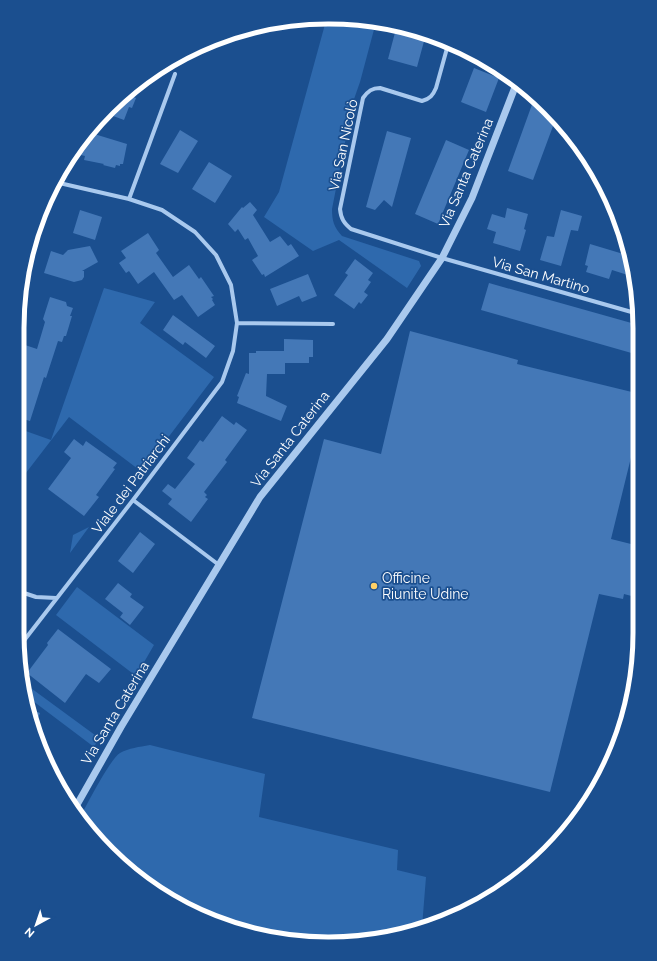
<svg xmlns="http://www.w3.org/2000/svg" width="657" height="961" font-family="Raleway,sans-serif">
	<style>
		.green { fill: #2e69ad }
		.building { fill: #4478b7 }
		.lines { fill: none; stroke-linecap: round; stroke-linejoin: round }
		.minor { stroke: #a9c9ee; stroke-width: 4 }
		.tertiary { stroke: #a9c9ee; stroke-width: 7 }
		.poi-dot { fill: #ffd166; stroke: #1b4f8f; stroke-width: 1.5 }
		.labels { text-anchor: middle; stroke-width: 3.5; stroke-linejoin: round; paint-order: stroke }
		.street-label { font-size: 14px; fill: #fff; stroke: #1b4f8f }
		.poi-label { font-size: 14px; fill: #fff; stroke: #1b4f8f; text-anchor: start }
		.rim { fill: none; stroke: #fff; stroke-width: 5 }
	</style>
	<rect width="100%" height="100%" fill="#1b4f8f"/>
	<!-- green -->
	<path class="green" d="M 327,17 L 376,22 L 360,82 L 353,102 L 332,209 C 332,221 334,227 342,236 L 419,261 L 421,266 L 407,288 L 339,240 L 313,251 L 264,217 L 279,192 Z
		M 104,288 L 155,302 L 140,323 L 214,377 L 142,472 L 69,417 L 19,482 L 20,429 L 51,440 Z
		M 89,527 L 70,553 L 73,535 Z
		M 77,587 L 154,645 L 136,676 L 56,615 Z
		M 24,683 L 99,738 L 94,747 L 25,695 Z
		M 150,745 L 265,774 L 259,817 L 398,850 L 397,870 L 426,877 L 422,927 L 389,938 L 288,941 L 209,920 L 123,867 L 80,817 C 87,805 110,759 120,753 C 129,748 139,747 150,745 Z"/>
	<!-- building -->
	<path class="building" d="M 397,25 L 426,34 L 417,67 L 388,59 Z
		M 474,68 L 499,78 L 486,112 L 461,102 Z
		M 126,94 L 136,98 L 132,108 L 129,107 L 124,120 L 105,113 L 108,108 Z
		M 534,99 L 541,102 L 549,108 L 556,118 L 533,180 L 508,171 Z
		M 180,130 L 198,141 L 178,173 L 160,164 Z
		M 387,131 L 411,138 L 392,207 L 384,200 L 375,210 L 366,207 Z
		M 91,133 L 127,144 L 123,164 L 120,164 L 120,166 L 116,165 L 115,168 L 103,165 L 104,164 L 84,160 L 85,156 L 81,155 L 81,153 L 80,152 L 81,146 Z
		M 446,140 L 469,150 L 438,224 L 415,214 Z
		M 209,162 L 232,176 L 215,203 L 192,189 Z
		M 250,202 L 257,210 L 253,215 L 270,242 L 280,236 L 288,246 L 291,244 L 299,256 L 265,277 L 264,274 L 262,275 L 252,260 L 258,256 L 248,238 L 245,240 L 238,229 L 235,232 L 228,224 L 242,207 L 243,208 Z
		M 507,208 L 528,214 L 524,229 L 526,230 L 520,251 L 493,243 L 496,232 L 487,229 L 492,214 L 505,218 Z
		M 80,210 L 102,217 L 95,240 L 73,233 Z
		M 561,210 L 582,216 L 578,231 L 571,230 L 561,266 L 540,260 L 547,236 L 554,237 Z
		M 148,233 L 159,250 L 156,253 L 173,277 L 189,265 L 199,279 L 201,277 L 214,296 L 211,297 L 213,299 L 212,300 L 215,305 L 198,317 L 182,295 L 174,300 L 154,272 L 138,284 L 129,271 L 126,273 L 119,263 L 126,258 L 121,251 Z
		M 590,244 L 630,256 L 634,268 L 634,277 L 612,270 L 609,279 L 586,272 L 588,266 L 585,265 Z
		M 90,246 L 98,262 L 82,271 L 84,271 L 84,277 L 82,280 L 74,282 L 44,273 L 51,251 L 63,255 L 68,250 Z
		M 355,259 L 373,273 L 368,280 L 371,282 L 364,292 L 368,295 L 361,304 L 359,302 L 354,309 L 334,295 L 348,275 L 345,273 Z
		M 308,274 L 317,296 L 302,302 L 299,296 L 277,306 L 270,289 Z
		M 489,283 L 635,324 L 635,354 L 481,310 Z
		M 50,297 L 66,302 L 67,306 L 73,308 L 70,316 L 72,316 L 66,336 L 64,336 L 62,342 L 58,341 L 46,378 L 44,377 L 30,421 L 20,418 L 22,344 L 37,349 L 45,322 L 43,319 Z
		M 173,315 L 215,346 L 206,358 L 185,342 L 183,345 L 163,330 Z
		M 410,331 L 518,360 L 517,364 L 636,393 L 637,433 L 611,539 L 639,546 L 639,598 L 624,594 L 623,599 L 599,594 L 550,792 L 252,718 L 324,439 L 381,454 Z
		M 284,339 L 313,340 L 313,357 L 309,357 L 309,363 L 285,363 L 285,374 L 267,374 L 266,396 L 287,406 L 281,421 L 237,403 L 239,397 L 237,396 L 246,373 L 249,374 L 249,353 L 256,353 L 256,351 L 284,351 Z
		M 222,416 L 234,425 L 236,422 L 247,430 L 225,460 L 227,462 L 204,492 L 207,495 L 205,497 L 208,499 L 191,522 L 168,504 L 172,499 L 162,491 L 168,484 L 175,489 L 195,464 L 187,458 L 200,440 L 203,442 Z
		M 74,439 L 83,446 L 86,441 L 117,463 L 113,468 L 115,469 L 96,495 L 99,497 L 84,516 L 48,489 L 71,458 L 64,452 Z
		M 140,532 L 155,544 L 133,573 L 118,561 Z
		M 118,583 L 132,594 L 130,597 L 144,607 L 130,625 L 120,617 L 123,613 L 105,599 Z
		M 58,629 L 111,669 L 99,683 L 86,674 L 65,703 L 27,673 L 48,645 L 47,643 Z
		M 27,708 L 40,713 L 34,728 L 28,713 Z"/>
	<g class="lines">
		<!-- minor -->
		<path class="minor" d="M 449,41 L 436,88 C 433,95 430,99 422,101 L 380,88 C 372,88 368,91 363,98 L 340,209 C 341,219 344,223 351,229 L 442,258 L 635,313
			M 129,199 L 175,74
			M 237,323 L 333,324
			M 133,500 L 219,565
			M 18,591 L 36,597 L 56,598
			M 19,647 L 133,500 L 222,382 L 233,351 L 237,323 L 231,285 L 216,255 L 195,232 L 162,210 L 129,199 L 55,182"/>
		<!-- tertiary -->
		<path class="tertiary" d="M 74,810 L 121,727 L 260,497 L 387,339 L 442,258 L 472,198 L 517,82"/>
	</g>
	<!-- markers -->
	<circle class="poi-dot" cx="374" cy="586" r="4"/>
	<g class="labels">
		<!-- street labels -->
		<g class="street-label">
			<text transform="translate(343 145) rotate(-78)" y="5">Via San Nicolò</text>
			<text transform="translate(466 173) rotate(-67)" y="5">Via Santa Caterina</text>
			<text transform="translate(541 275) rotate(16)" y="5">Via San Martino</text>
			<text transform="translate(290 439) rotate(-52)" y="5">Via Santa Caterina</text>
			<text transform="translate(131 484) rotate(-53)" y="5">Viale dei Patriarchi</text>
			<text transform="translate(115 713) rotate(-59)" y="5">Via Santa Caterina</text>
		</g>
		<!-- poi labels -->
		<g class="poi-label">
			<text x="382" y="583">Officine<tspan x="382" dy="16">Riunite Udine</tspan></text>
		</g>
	</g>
	<!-- crop -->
	<path d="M0 0H657V961H0ZM328 24H329A304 304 0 0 1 633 328V633A304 304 0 0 1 329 937H328A304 304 0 0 1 24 633V328A304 304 0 0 1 328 24Z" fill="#1b4f8f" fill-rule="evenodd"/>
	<path class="rim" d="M328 24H329A304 304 0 0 1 633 328V633A304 304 0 0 1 329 937H328A304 304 0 0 1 24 633V328A304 304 0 0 1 328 24Z"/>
	<!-- north arrow -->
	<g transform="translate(36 925) rotate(220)" stroke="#1b4f8f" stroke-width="3" paint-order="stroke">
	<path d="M0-3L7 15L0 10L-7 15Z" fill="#ffffff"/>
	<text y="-6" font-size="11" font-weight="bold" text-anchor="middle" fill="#ffffff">N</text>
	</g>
</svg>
